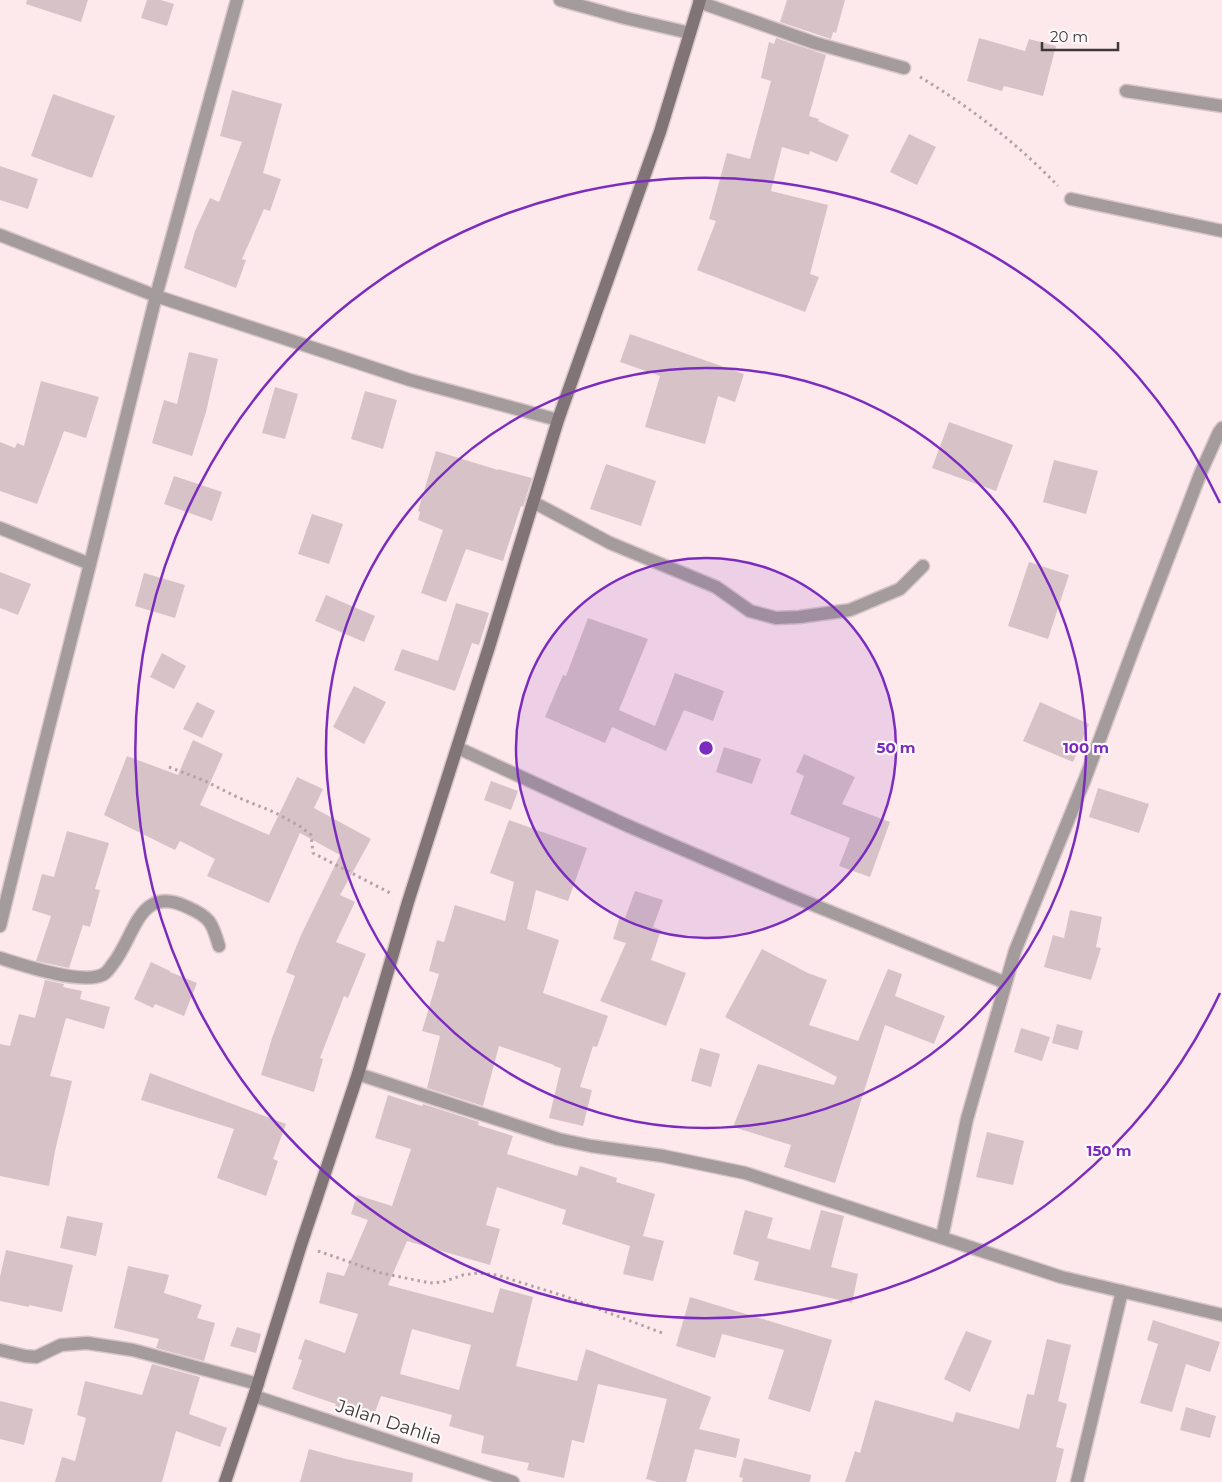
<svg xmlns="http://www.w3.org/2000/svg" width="1222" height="1482" font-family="Montserrat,sans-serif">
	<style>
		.building { fill: #d7c3c7; fill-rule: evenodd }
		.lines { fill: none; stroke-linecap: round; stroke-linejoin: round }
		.minor-casing { stroke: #d7c5c8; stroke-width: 15 }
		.secondary-casing { stroke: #d7c5c8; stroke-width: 15 }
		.path { stroke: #b3a3a6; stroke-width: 3; stroke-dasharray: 2.5 4; stroke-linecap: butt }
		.minor { stroke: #a49b9d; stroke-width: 12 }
		.secondary { stroke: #807476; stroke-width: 12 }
		.ring { fill: none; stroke: #7b2cbf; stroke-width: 2.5 }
		.labels { text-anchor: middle; stroke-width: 4.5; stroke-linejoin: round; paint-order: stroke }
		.street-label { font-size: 18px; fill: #3f3738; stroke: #fefafb }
		.centre { fill: #7b2cbf; stroke: #fefafb; stroke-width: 2.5 }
		.ring-label { font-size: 15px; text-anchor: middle; font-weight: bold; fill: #7b2cbf; stroke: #fefafb; stroke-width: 4.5; stroke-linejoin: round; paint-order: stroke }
	</style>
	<rect width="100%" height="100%" fill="#fde8ec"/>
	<!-- building -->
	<path class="building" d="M 27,0 L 88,0 L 81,22 L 26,4 Z
		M 147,0 L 161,0 L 174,4 L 167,26 L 141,18 Z
		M 787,0 L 845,0 L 836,33 L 833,32 L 831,39 L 780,22 Z
		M 776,38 L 826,55 L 809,116 L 819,119 L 818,121 L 849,135 L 837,162 L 810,151 L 809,155 L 782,147 L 771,191 L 828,205 L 810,274 L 819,277 L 805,312 L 697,270 L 716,221 L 709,219 L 727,153 L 750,159 L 771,81 L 761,78 L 769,42 L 774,44 Z
		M 979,38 L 1025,51 L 1029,39 L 1056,46 L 1043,96 L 1004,86 L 1002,91 L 967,81 Z
		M 232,90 L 282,104 L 263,173 L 281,179 L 270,211 L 264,209 L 242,259 L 246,260 L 236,288 L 184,268 L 195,231 L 210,198 L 219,202 L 242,142 L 220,136 Z
		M 53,94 L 115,116 L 92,178 L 31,156 Z
		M 909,134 L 936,147 L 917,185 L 890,172 Z
		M 0,166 L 38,179 L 28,209 L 0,200 Z
		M 630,334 L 744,374 L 735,402 L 718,396 L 705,444 L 645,427 L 660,376 L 620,362 Z
		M 189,352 L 218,359 L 206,412 L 192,456 L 152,443 L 164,400 L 177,404 Z
		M 41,381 L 99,397 L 86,438 L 64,431 L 37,504 L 0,491 L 0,442 L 15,448 L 17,443 L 24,446 Z
		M 275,387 L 298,394 L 285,439 L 262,433 Z
		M 365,391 L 397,400 L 383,449 L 351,439 Z
		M 949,422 L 1013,445 L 996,491 L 932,468 Z
		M 436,451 L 498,470 L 498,469 L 532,478 L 523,507 L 521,506 L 503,561 L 466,549 L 446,602 L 421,593 L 443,530 L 418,520 L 420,512 L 418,511 Z
		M 1054,460 L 1098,471 L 1086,514 L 1043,502 Z
		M 606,464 L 656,481 L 641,526 L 590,509 Z
		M 174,476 L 222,492 L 212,521 L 164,504 Z
		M 312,514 L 343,524 L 329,564 L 298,554 Z
		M 1029,562 L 1069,575 L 1048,639 L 1008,626 Z
		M 0,572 L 31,584 L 18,615 L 0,608 Z
		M 144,573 L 185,585 L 175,618 L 135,606 Z
		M 326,595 L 375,616 L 364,642 L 315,621 Z
		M 456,603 L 489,613 L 479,645 L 472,643 L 455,691 L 394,670 L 402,649 L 438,661 Z
		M 588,618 L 648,639 L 619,710 L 655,726 L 675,673 L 724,691 L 713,721 L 684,710 L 666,751 L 612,727 L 605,743 L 545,717 L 563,675 L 566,676 Z
		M 162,653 L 186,666 L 174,689 L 150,677 Z
		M 354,686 L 386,702 L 364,744 L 333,727 Z
		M 197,702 L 215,711 L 202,738 L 183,729 Z
		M 1040,702 L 1089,724 L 1073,762 L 1023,741 Z
		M 193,740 L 223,754 L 200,805 L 269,835 L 297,777 L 323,789 L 314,808 L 371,839 L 340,895 L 355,902 L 336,942 L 366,954 L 348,998 L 344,996 L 320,1058 L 323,1059 L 314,1092 L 261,1075 L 272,1038 L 295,976 L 286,972 L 301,935 L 340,855 L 300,833 L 269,903 L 207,876 L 215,859 L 180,841 L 175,850 L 104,815 L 127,756 L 178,775 Z
		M 724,747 L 761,759 L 752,784 L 716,772 Z
		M 804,754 L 855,777 L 842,804 L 890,822 L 870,877 L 839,866 L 850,838 L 790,814 L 804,776 L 796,772 Z
		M 491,781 L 518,791 L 511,810 L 484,800 Z
		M 1098,788 L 1149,804 L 1139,833 L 1089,817 Z
		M 509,820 L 587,848 L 568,901 L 536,890 L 527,929 L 559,940 L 543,993 L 608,1016 L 597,1047 L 593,1046 L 580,1087 L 592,1090 L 583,1126 L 549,1118 L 561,1068 L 554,1066 L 554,1065 L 499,1046 L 483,1106 L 427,1088 L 440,1036 L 422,1031 L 439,974 L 429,971 L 437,940 L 444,942 L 455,905 L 505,921 L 514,882 L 490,873 Z
		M 67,831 L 109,843 L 95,889 L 100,890 L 90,927 L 83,925 L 69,968 L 36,961 L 51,916 L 32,910 L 42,874 L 54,877 Z
		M 635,891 L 663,900 L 653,927 L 661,930 L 651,960 L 686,973 L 666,1026 L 600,1001 L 626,943 L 613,939 L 620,916 L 625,918 Z
		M 1070,910 L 1102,917 L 1096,947 L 1101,948 L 1091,980 L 1044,967 L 1053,935 L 1064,938 Z
		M 762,949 L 808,973 L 827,980 L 809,1025 L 858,1041 L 888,969 L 902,974 L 895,996 L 945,1016 L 934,1044 L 885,1025 L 835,1183 L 784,1167 L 791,1145 L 733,1127 L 758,1064 L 834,1085 L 837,1077 L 725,1017 Z
		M 151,962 L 170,971 L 170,972 L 197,983 L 184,1016 L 155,1004 L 153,1008 L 134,999 Z
		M 45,980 L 64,984 L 63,987 L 82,991 L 80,999 L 110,1007 L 104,1029 L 66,1018 L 50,1076 L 72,1081 L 55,1151 L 49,1186 L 0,1176 L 0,1044 L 10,1046 L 19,1014 L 35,1018 Z
		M 1057,1024 L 1083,1031 L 1078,1050 L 1052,1043 Z
		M 1021,1028 L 1050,1037 L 1042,1061 L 1014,1052 Z
		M 700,1048 L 720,1054 L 711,1087 L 691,1081 Z
		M 150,1073 L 286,1124 L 273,1159 L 278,1161 L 266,1196 L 217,1178 L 234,1129 L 141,1100 Z
		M 388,1095 L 422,1106 L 423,1104 L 479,1122 L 478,1125 L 513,1136 L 507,1154 L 577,1176 L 580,1166 L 617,1178 L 616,1182 L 655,1194 L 643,1236 L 664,1241 L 653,1281 L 623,1274 L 630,1246 L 562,1224 L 566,1210 L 497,1187 L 486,1225 L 500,1229 L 490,1265 L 407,1241 L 388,1285 L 493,1313 L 500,1288 L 533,1297 L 516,1366 L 577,1381 L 586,1349 L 711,1397 L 699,1429 L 740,1439 L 736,1458 L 695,1449 L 686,1482 L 658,1482 L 646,1479 L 667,1399 L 598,1384 L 584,1443 L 572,1440 L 564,1478 L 527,1470 L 529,1463 L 481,1453 L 484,1436 L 449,1426 L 452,1415 L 381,1396 L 372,1420 L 335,1406 L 336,1404 L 292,1389 L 302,1360 L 298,1359 L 305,1339 L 345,1353 L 358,1314 L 319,1303 L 327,1272 L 344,1276 L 368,1220 L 351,1214 L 357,1195 L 392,1206 L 411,1149 L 375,1138 ZM 412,1329 L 471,1345 L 459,1390 L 400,1374 Z
		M 987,1132 L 1024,1141 L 1013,1185 L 976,1177 Z
		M 745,1210 L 773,1218 L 767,1238 L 810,1250 L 821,1210 L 844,1216 L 831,1267 L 858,1274 L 852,1303 L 754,1280 L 759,1262 L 733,1254 Z
		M 67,1216 L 103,1223 L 96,1256 L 60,1248 Z
		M 6,1250 L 73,1265 L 62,1312 L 29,1305 L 29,1307 L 0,1301 L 0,1277 Z
		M 128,1266 L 169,1275 L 164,1293 L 202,1305 L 197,1318 L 215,1323 L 204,1361 L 156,1348 L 159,1339 L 114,1328 Z
		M 690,1297 L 832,1340 L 810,1412 L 768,1399 L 784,1350 L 722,1334 L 715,1358 L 676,1346 Z
		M 1153,1320 L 1220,1342 L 1210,1372 L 1186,1364 L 1172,1412 L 1140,1403 L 1158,1344 L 1147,1340 Z
		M 237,1327 L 261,1334 L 256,1353 L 230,1346 Z
		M 966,1331 L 992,1341 L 970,1392 L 944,1379 Z
		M 1047,1339 L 1071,1345 L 1058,1401 L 1067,1404 L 1056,1447 L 1064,1449 L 1056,1482 L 845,1482 L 855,1451 L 860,1453 L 875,1400 L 953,1422 L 956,1412 L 1019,1429 L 1027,1394 L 1034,1395 Z
		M 152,1364 L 200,1377 L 189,1414 L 227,1428 L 220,1447 L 176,1431 L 162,1482 L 55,1482 L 62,1457 L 75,1461 L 86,1418 L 77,1415 L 85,1381 L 142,1395 Z
		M 0,1401 L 33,1409 L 24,1445 L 0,1439 Z
		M 1186,1407 L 1216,1416 L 1210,1438 L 1180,1430 Z
		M 309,1449 L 346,1459 L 413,1473 L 412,1482 L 300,1482 Z
		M 744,1458 L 811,1475 L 810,1482 L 742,1482 L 743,1478 L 739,1477 Z"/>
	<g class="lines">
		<defs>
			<path id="minor" d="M 560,0 L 625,18 L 690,33
				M 699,2 L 815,43 L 904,68
				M 1126,91 L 1222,106
				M 1071,199 L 1222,231
				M 0,235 L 156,296 L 410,380 L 558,420
				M 533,502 L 610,543 L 716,587 L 750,611 L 776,618 L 799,617 L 850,610 L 900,589 L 923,566
				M 0,528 L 90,564
				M 458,748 L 626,825 L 789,895 L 1006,983
				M 0,926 L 40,762 L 90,564 L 156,296 L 237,0
				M 0,958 C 22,965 84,986 104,974 C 107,972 110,968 112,965 C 135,938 138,883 187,907 C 210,917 212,922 219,946
				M 358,1074 L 558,1139 L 591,1146 L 663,1156 L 745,1173 L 1061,1277 L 1222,1315
				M 942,1237 L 967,1119 L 1015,951 L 1085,779 L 1137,639 L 1201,472 L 1219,432 L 1222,428
				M 0,1350 L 25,1356 L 36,1357 L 61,1345 L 87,1343 L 133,1350 L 258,1384
				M 254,1396 L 513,1482
				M 1077,1482 L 1122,1291"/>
			<path id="secondary" d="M 225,1482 L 254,1396 L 301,1245 L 358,1074 L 408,902 L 489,647 L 558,420 L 660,132 L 700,0"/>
		</defs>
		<!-- minor casing -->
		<use href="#minor" class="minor-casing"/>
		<!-- secondary casing -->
		<use href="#secondary" class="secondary-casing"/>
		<!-- path -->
		<path class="path" d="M 920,77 C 970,107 1018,144 1058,186
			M 169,767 L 205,781 L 237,797 L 276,813 L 301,827 L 311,835 L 313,853 L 392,894
			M 318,1251 L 381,1273 L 430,1283 L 443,1282 L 463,1275 L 479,1273 L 497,1275 L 564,1296 L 665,1334"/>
		<!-- minor -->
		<use href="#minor" class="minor"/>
		<!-- secondary -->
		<use href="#secondary" class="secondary"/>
	</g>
	<!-- distance rings -->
	<circle cx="706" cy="748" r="190" fill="#7b2cbf" fill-opacity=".12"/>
	<g class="ring">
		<circle cx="706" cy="748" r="190"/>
		<circle cx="706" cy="748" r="380"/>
		<path d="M1220 993A570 570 0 1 1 1220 503"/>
	</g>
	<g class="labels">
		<!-- street labels -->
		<g class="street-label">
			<text transform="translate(389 1422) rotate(18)" y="6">Jalan Dahlia</text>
		</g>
	</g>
	<circle cx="706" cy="748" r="8" class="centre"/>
	<g class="ring-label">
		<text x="896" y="753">50 m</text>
		<text x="1086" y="753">100 m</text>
		<text x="1109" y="1156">150 m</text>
	</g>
	<!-- scale -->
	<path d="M1042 42v8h76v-8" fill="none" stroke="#3f3738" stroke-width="2.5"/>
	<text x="1050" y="42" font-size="15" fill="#3f3738" stroke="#fefafb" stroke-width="4" paint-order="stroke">20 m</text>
</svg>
